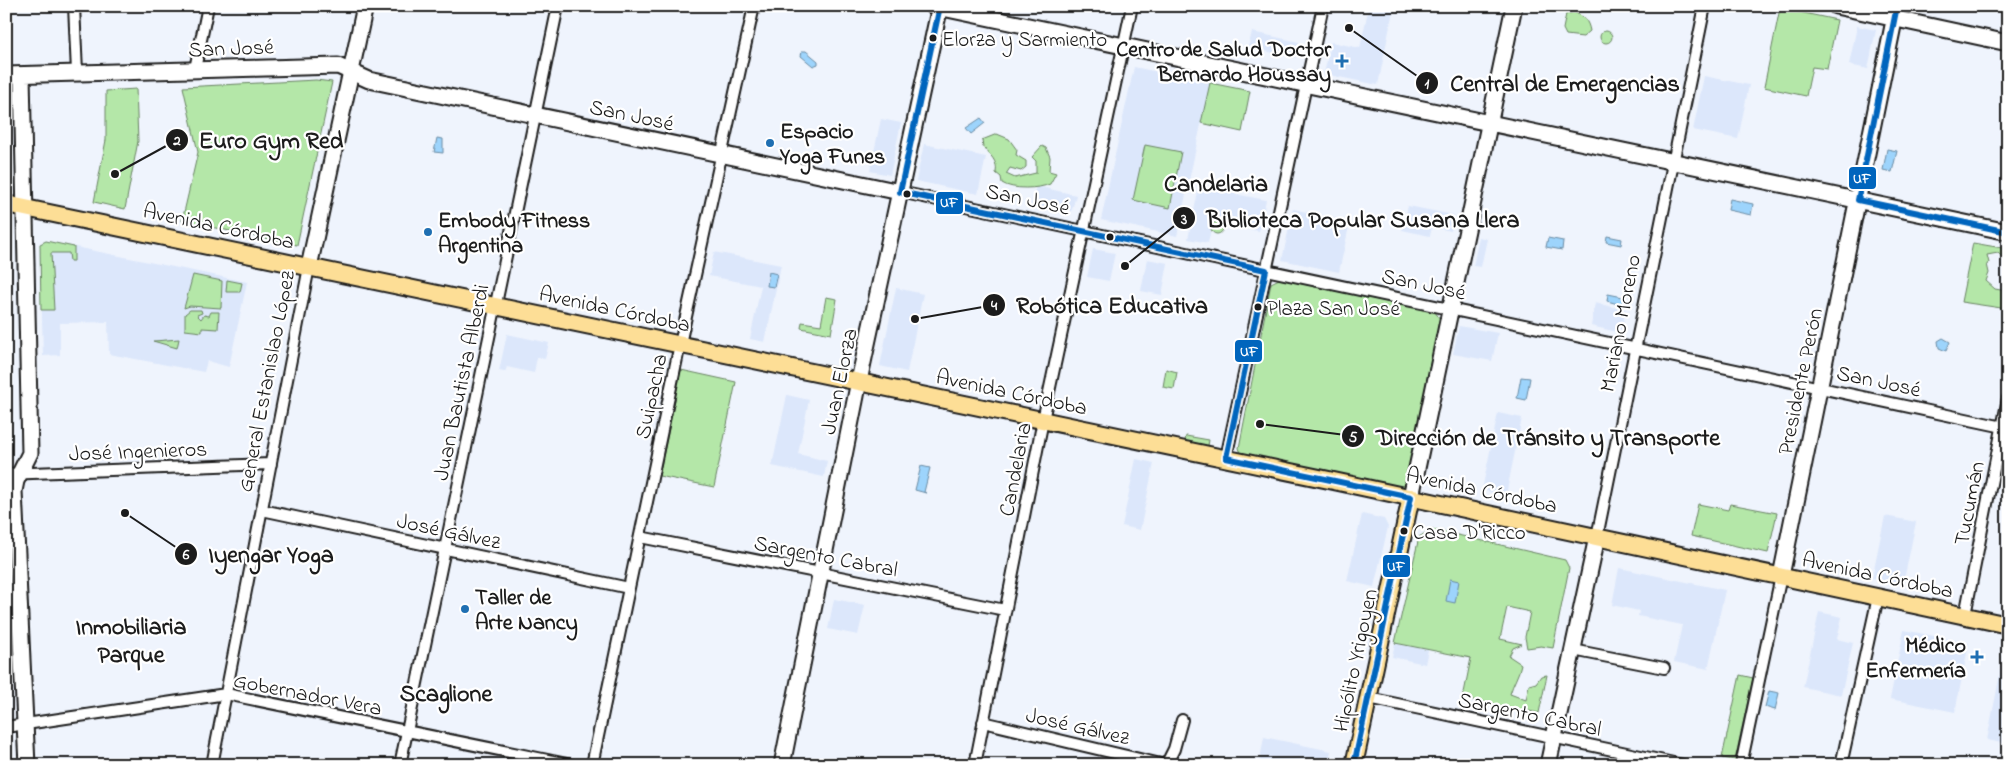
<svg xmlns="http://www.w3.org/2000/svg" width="2014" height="771" font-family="'Indie Flower',sans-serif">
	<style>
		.built { fill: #dce7fb }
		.green { fill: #b4e7a8; stroke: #688262 }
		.water { fill: #9dd4fc; stroke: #698aa2 }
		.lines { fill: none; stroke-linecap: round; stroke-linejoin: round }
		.street-casing { stroke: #1c1c1c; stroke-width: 14 }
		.secondary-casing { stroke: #1c1c1c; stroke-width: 19 }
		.primary-casing { stroke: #1c1c1c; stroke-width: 20 }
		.street { stroke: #fff; stroke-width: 10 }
		.secondary { stroke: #fff; stroke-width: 15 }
		.primary { stroke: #fdde96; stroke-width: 16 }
		.bus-1-casing { stroke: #fff; stroke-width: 10 }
		.bus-1 { stroke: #0065bd; stroke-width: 6 }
		.bus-dot { fill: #1c1c1c; stroke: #fff; stroke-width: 2 }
		.poi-dot { fill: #1f6fb2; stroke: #fff; stroke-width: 2 }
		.labels { text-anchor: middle; stroke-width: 4.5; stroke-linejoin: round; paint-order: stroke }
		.bus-label { font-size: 21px; fill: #1c1c1c; stroke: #fff; text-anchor: start }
		.street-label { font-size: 22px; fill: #1c1c1c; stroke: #fff }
		.poi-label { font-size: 22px; font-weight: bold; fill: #1c1c1c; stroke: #fff; text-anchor: start }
		.neighbourhood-label { font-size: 24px; font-weight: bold; fill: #1c1c1c; stroke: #fff }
		.leader { fill: none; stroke: #1c1c1c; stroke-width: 2 }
		.callout-dot { fill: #1c1c1c; stroke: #fff; stroke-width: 2 }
		.mark-label { font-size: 15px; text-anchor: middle; font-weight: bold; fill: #fff }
		.callout-label { font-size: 24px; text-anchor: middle; font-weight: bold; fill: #1c1c1c; stroke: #fff; stroke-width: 4.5; stroke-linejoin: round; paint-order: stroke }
		.line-badge { stroke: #fff; stroke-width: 2 }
		.badge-label { font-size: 14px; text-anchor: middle; font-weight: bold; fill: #fff }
	</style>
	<rect width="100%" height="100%" fill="#eff4fd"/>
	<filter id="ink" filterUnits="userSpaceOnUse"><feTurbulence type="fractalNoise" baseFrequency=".02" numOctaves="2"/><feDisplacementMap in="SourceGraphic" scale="10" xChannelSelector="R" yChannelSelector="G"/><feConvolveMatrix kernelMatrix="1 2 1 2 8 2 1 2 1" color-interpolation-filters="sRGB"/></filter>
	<g filter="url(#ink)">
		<!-- built -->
		<path class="built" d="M 1369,6 L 1394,6 L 1378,85 L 1324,74 L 1331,42 L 1360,48 Z
			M 1857,26 L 1876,30 L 1868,69 L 1849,65 Z
			M 1252,32 L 1299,42 L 1295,58 L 1248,47 Z
			M 1134,67 L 1210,83 L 1177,236 L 1101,220 Z
			M 1704,76 L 1749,85 L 1738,139 L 1693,130 Z
			M 881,119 L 901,123 L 890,175 L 870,171 Z
			M 924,144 L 986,157 L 978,194 L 916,181 Z
			M 1036,186 L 1076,195 L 1072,210 L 1065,214 L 1031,206 Z
			M 1199,187 L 1266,200 L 1259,231 L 1213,222 L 1208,243 L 1188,239 Z
			M 1408,206 L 1454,215 L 1451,231 L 1432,227 L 1430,236 L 1402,230 Z
			M 1293,209 L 1350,222 L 1339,272 L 1282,260 Z
			M 1479,237 L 1487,239 L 1481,267 L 1473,266 Z
			M 46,241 L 247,282 L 229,367 L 207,361 L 204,372 L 109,354 L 108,322 L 60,323 L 60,355 L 43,356 L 40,244 Z
			M 1093,249 L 1115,253 L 1109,281 L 1087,277 Z
			M 714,252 L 781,265 L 765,342 L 750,339 L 761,286 L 709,276 Z
			M 1147,259 L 1168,263 L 1162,295 L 1141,291 Z
			M 896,288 L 923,294 L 907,372 L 880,366 Z
			M 1595,303 L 1626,310 L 1622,328 L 1617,332 L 1591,326 Z
			M 1459,326 L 1498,333 L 1492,361 L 1453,354 Z
			M 507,334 L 549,343 L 545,359 L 537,357 L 534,373 L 507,367 L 505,372 L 499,371 Z
			M 787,395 L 809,400 L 798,454 L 827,461 L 824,477 L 772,466 Z
			M 1498,413 L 1522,418 L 1506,495 L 1482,490 Z
			M 1136,459 L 1154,463 L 1140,530 L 1122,526 Z
			M 1362,514 L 1384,519 L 1388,527 L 1374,587 L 1347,581 Z
			M 1885,516 L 1916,522 L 1903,585 L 1872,578 Z
			M 1619,568 L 1725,590 L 1708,669 L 1674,662 L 1682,625 L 1638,616 L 1639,611 L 1612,605 Z
			M 834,599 L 865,605 L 858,635 L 828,629 Z
			M 1819,612 L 1842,617 L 1837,639 L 1853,643 L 1841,695 L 1803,687 Z
			M 1904,630 L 1969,643 L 1955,712 L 1890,699 Z
			M 1395,643 L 1428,650 L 1425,664 L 1392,657 Z
			M 2005,649 L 2008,650 L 2008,744 L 1987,740 Z
			M 1264,737 L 1331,751 L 1328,765 L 1259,765 Z"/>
		<!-- green -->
		<path class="green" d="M 1780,8 L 1837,20 L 1827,69 L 1812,67 L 1806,96 L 1764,87 Z
			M 1574,12 C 1584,17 1588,20 1590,31 L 1583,37 L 1566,35 L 1563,29 L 1566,14 Z
			M1600 37a6 6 0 1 1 12 0a6 6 0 1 1-12 0Z
			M 316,80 L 332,82 L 297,245 L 182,221 L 198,152 L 183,87 Z
			M 1210,83 L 1250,91 L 1242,132 L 1201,123 Z
			M 136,89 L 138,141 L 125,209 L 94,202 L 106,140 L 106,91 Z
			M 997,134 L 1009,139 L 1017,150 L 1016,155 L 1026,161 L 1026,167 L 1021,171 L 1010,168 L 1006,174 L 1015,178 L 1036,173 L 1036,161 L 1032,157 L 1042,146 L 1046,148 L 1050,157 L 1049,171 L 1056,173 L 1050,184 C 1039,189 1012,190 1002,183 L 1001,177 L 996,173 C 998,161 991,156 983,147 L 982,140 Z
			M 1145,145 L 1181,152 L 1170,208 L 1133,200 Z
			M1211 228a6 6 0 1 1 12 0a6 6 0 1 1-12 0Z
			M 46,241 L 74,247 L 74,261 L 70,261 L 69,253 L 51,253 L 54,310 L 41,310 L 40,244 Z
			M 1973,243 L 2008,249 L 2008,262 L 1998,253 L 1987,255 L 1989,263 L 1987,264 L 1989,273 L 1986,281 L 1995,289 L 2006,291 L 2008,284 L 2008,309 L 1961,302 Z
			M 193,275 L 222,281 L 221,308 L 190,306 L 184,308 Z
			M 1279,279 L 1435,312 L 1440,319 L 1440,323 L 1406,487 L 1403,489 L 1241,453 L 1239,448 L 1271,283 Z
			M 227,280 L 242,283 L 240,292 L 226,292 Z
			M 826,297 L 837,299 L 831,334 L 801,328 L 802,322 L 821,325 Z
			M 190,310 L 201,310 L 202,313 L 197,315 L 201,319 L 204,315 L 209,316 L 211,312 L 219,312 L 218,329 L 202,328 L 202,332 L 185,330 L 185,314 Z
			M 179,339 L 177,348 L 153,341 L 154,341 Z
			M 1166,369 L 1177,372 L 1174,389 L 1163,387 Z
			M 681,370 L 736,382 L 714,487 L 659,476 Z
			M 1186,436 L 1209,440 L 1208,446 L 1185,441 Z
			M 1698,504 L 1728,510 L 1730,504 L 1777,513 L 1768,553 L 1691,536 Z
			M 1432,529 L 1565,560 L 1569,568 L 1553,648 L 1541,646 L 1527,648 L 1525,637 L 1530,612 L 1507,607 L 1500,639 L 1522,644 L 1513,648 L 1509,656 L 1521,664 C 1519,675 1513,683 1510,694 L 1526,700 L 1529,685 L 1536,683 L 1541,676 L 1547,675 L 1539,713 L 1463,698 L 1471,658 L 1395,643 L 1419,537 Z
			M 1740,675 L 1753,678 L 1735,760 L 1722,758 Z"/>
		<!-- water -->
		<path class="water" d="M 802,51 L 806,51 L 818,61 L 818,64 L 813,66 L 801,56 Z
			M 981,118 L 985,123 L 971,134 L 966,128 Z
			M 437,138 L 443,139 L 443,153 L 434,152 Z
			M 1887,149 L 1897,151 L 1892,172 L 1883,170 Z
			M 1730,199 L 1753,204 L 1751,215 L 1728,210 Z
			M 1607,236 L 1622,239 L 1621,245 L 1606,242 Z
			M 1548,238 L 1563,241 L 1562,250 L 1546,247 Z
			M 769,272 L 777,274 L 774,287 L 767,286 Z
			M 1608,294 L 1623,297 L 1622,305 L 1607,301 Z
			M 1943,338 L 1950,342 L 1946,351 L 1939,348 L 1938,341 Z
			M 1521,377 L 1530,378 L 1526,400 L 1517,398 Z
			M 921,466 L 930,468 L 924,492 L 926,493 L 915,490 Z
			M 1450,579 L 1459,581 L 1455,603 L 1446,601 Z
			M 1769,691 L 1779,693 L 1775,710 L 1765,707 Z"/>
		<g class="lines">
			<defs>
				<path id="street" d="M 74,6 L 77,72
					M 195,69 L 208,6
					M 900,192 L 2008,428
					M 1226,458 L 1323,6
					M 6,474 L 271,464
					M 262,510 L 629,588
					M 640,537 L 1005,610
					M 1597,537 L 1705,6
					M 1965,615 L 2008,398
					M 1573,650 L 1664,668
					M 1369,698 L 1683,765
					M 983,722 L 1165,765
					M 6,727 L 226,694 L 572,765
					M 212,765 L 309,267
					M 400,765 L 558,6
					M 592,765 L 680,344 L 754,6
					M 975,765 L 1043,420 L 1132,6
					M 1166,765 L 1174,749 L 1182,720
					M 1741,765 L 1781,576
					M 1841,765 L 1878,597"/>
				<path id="secondary" d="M 933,6 L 2008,232
					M 1836,6 L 2008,43
					M 6,75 L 338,66 L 369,80 L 900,192
					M 22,75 L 30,453 L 16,481 L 14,491 L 27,765
					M 309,267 L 365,6
					M 1411,497 L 1514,6
					M 1781,576 L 1897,6
					M 782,765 L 859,381 L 940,6
					M 1548,765 L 1597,537"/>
				<path id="primary" d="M 6,204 L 1329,480 L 2008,625
					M 1354,765 L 1411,497"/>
			</defs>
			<!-- street casing -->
			<use href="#street" class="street-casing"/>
			<!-- secondary casing -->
			<use href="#secondary" class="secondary-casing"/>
			<!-- primary casing -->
			<use href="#primary" class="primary-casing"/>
			<!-- street -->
			<use href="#street" class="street"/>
			<!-- secondary -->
			<use href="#secondary" class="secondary"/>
			<!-- primary -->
			<use href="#primary" class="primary"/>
			<defs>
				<path id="bus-1" d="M 940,6 L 900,192 L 1266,270 L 1226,458 L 1411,497 L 1354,765
					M 1897,6 L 1858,200 L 2008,232"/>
			</defs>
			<!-- bus-1 casing -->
			<use href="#bus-1" class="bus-1-casing"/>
			<!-- bus-1 -->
			<use href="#bus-1" class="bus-1"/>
		</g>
	</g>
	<!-- markers -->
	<g class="bus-dot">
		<circle cx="933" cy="38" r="4.5"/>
		<circle cx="907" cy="194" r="4.5"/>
		<circle cx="1110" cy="237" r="4.5"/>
		<circle cx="1258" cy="307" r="4.5"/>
		<circle cx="1404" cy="531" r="4.5"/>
	</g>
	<g class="poi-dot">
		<path d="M1339.5 53.5h5v5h5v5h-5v5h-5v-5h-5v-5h5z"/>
		<circle cx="770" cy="143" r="5"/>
		<circle cx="428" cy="232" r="5"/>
		<circle cx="465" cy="609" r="5"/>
		<path d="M1974.5 649.5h5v5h5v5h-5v5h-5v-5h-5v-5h5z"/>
	</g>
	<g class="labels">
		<!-- bus labels -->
		<g class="bus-label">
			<text x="942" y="46">Elorza y Sarmiento</text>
			<text x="1267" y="315">Plaza San José</text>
			<text x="1413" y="539">Casa D'Ricco</text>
		</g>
		<!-- street labels -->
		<g class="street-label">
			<text transform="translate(231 47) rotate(-2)" y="8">San José</text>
			<text transform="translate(632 114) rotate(12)" y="8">San José</text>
			<text transform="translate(1028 198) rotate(12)" y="8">San José</text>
			<text transform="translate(219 225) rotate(12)" y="8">Avenida Córdoba</text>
			<text transform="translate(1424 283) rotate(12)" y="8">San José</text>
			<text transform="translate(615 308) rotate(12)" y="8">Avenida Córdoba</text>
			<text transform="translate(1619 323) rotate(-79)" y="8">Mariano Moreno</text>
			<text transform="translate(1879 380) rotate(12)" y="8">San José</text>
			<text transform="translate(265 381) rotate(-79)" y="8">General Estanislao López</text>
			<text transform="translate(838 381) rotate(-78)" y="8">Juan Elorza</text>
			<text transform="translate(1799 381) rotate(-78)" y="8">Presidente Perón</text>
			<text transform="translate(460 382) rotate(-78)" y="8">Juan Bautista Alberdi</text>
			<text transform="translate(1012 391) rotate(12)" y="8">Avenida Córdoba</text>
			<text transform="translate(650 396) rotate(-78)" y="8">Suipacha</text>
			<text transform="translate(138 450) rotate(-2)" y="8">José Ingenieros</text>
			<text transform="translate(1014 469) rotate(-79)" y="8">Candelaria</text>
			<text transform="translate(1482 489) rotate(12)" y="8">Avenida Córdoba</text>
			<text transform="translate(1968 503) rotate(-79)" y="8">Tucumán</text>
			<text transform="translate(449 530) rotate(12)" y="8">José Gálvez</text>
			<text transform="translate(826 555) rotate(11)" y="8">Sargento Cabral</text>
			<text transform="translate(1878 574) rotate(12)" y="8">Avenida Córdoba</text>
			<text transform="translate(1354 660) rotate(-78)" y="8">Hipólito Yrigoyen</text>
			<text transform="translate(308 693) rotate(11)" y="8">Gobernador Vera</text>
			<text transform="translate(1530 713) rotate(12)" y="8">Sargento Cabral</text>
			<text transform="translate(1078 725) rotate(13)" y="8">José Gálvez</text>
		</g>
		<!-- poi labels -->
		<g class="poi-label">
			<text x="1331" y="56" text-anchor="end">Centro de Salud Doctor<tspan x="1331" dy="25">Bernardo Houssay</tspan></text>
			<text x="780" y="138">Espacio<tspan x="780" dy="25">Yoga Funes</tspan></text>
			<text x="438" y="227">Embody Fitness<tspan x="438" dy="25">Argentina</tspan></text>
			<text x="475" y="604">Taller de<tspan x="475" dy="25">Arte Nancy</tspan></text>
			<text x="1966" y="652" text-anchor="end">Médico<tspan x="1966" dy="25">Enfermería</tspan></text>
		</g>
		<!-- neighbourhood labels -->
		<g class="neighbourhood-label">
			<text x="1216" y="191">Candelaria</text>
			<text x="131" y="634">Inmobiliaria<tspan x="131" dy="28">Parque</tspan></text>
			<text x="446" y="701">Scaglione</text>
		</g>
	</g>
	<!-- callouts -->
	<path class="leader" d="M1349 28L1427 83M115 174L177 140M1125 266L1184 218M915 319L994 305M1260 424L1353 436M125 513L186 554"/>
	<g class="callout-dot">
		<circle cx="1349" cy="28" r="5"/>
		<circle cx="115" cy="174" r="5"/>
		<circle cx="1125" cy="266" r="5"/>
		<circle cx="915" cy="319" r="5"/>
		<circle cx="1260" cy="424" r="5"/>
		<circle cx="125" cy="513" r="5"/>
		<circle cx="1427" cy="83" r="12"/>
		<circle cx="177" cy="140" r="12"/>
		<circle cx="1184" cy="218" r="12"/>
		<circle cx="994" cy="305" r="12"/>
		<circle cx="1353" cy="436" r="12"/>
		<circle cx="186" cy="554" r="12"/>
	</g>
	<g class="mark-label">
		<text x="1427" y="88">1</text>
		<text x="177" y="145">2</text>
		<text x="1184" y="224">3</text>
		<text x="994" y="310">4</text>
		<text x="1353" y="442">5</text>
		<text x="186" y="559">6</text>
	</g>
	<g class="callout-label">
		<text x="1565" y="91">Central de Emergencias</text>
		<text x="271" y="148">Euro Gym Red</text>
		<text x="1363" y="227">Biblioteca Popular Susana Llera</text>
		<text x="1112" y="313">Robótica Educativa</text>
		<text x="1548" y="445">Dirección de Tránsito y Transporte</text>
		<text x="271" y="562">Iyengar Yoga</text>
	</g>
	<g class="line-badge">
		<rect x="1848" y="166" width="29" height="24" rx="5" fill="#0065bd"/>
		<rect x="935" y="191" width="29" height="24" rx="5" fill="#0065bd"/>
		<rect x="1234" y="339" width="29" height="24" rx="5" fill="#0065bd"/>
		<rect x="1382" y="554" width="29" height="24" rx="5" fill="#0065bd"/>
	</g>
	<g class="badge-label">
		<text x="1862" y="183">UF</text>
		<text x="949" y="207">UF</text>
		<text x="1249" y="356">UF</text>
		<text x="1396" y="571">UF</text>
	</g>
	<!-- margin -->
	<rect width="2014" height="771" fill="none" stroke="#fff" stroke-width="25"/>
	<rect x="12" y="12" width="1989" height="746" fill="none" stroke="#1c1c1c" stroke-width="2" filter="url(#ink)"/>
</svg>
